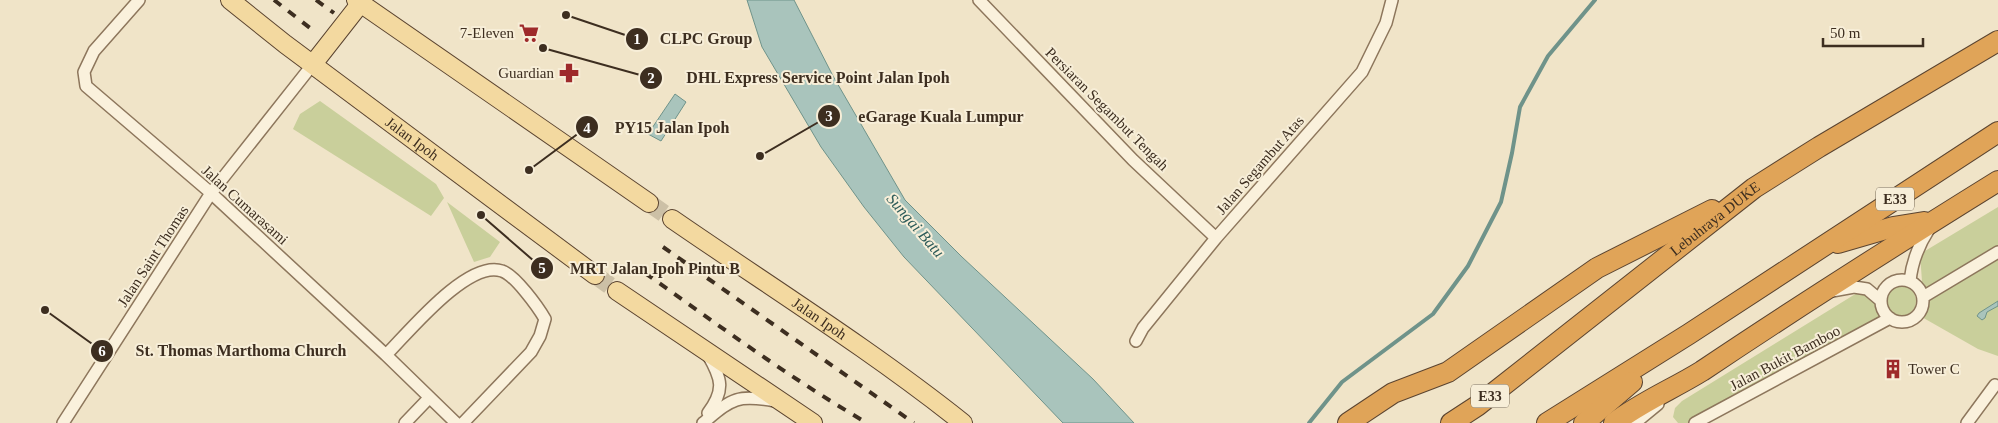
<svg xmlns="http://www.w3.org/2000/svg" width="1998" height="423" font-family="Georgia,serif">
	<style>
		.green { fill: #c9cf9b }
		.water { fill: #a9c4bc; stroke: #6f938a }
		.lines { fill: none; stroke-linecap: round; stroke-linejoin: round }
		.stream { stroke: #6f938a; stroke-width: 4 }
		.primary-tunnel { stroke: #ccc0a6; stroke-width: 18; stroke-dasharray: 18 9; stroke-linecap: butt }
		.minor-casing { stroke: #8d765c; stroke-width: 14 }
		.primary-casing { stroke: #5b4430; stroke-width: 20 }
		.motorway-casing { stroke: #5b4430; stroke-width: 22 }
		.minor { stroke: #faf1dc; stroke-width: 11 }
		.primary { stroke: #f3d9a0; stroke-width: 18 }
		.motorway { stroke: #e0a458; stroke-width: 20 }
		.rail { stroke: #3d2e20; stroke-width: 4; stroke-dasharray: 9 9; stroke-linecap: butt }
		.labels { text-anchor: middle; stroke-width: 4; stroke-linejoin: round; paint-order: stroke }
		.shield { fill: #f7eed8; stroke: #756857; stroke-width: 1 }
		.shield-label { font-size: 14px; font-weight: bold; fill: #3d2e20 }
		.poi-label { font-size: 15px; fill: #3d2e20; stroke: #f7eed8; text-anchor: end }
		.street-label { font-size: 15px; fill: #3d2e20; stroke: #f7eed8 }
		.water-label { font-size: 16px; font-style: italic; fill: #2f5d5a; stroke: #f7eed8 }
		.leader { fill: none; stroke: #3d2e20; stroke-width: 2 }
		.callout-dot { fill: #3d2e20; stroke: #f7eed8; stroke-width: 2 }
		.mark-label { font-size: 15px; text-anchor: middle; font-weight: bold; fill: #fff }
		.callout-label { font-size: 16px; text-anchor: middle; font-weight: bold; fill: #3d2e20; stroke: #f7eed8; stroke-width: 4; stroke-linejoin: round; paint-order: stroke }
	</style>
	<rect width="100%" height="100%" fill="#f0e4c8"/>
	<!-- green -->
	<path class="green" d="M 320,101 L 436,184 L 444,198 L 431,216 L 293,129 L 300,114 Z
		M 447,202 L 500,242 L 490,257 L 474,262 Z
		M 1998,207 L 1998,356 L 1978,349 L 1920,316 L 1923,295 L 1920,254 Z
		M1886 301a15 15 0 1 1 30 0a15 15 0 1 1-30 0Z
		M 1857,293 L 1865,294 L 1876,303 L 1883,318 L 1697,423 L 1678,423 L 1673,417 L 1675,408 L 1682,401 Z"/>
	<!-- water -->
	<path class="water" d="M 747,0 L 794,0 L 833,76 L 905,200 L 962,257 L 1093,379 L 1134,423 L 1063,423 L 904,257 L 864,207 L 821,147 L 762,47 Z
		M 675,94 L 686,102 L 661,141 L 648,134 Z
		M 1998,301 L 1998,306 L 1987,312 L 1985,318 L 1982,320 L 1977,316 L 1979,313 Z"/>
	<g class="lines">
		<!-- stream -->
		<path class="stream" d="M 1309,423 L 1342,382 L 1433,314 L 1468,266 L 1501,202 L 1512,153 L 1520,107 L 1548,56 L 1595,0"/>
		<!-- primary-tunnel -->
		<path class="primary-tunnel" d="M 649,203 L 672,219
			M 595,275 L 617,291"/>
		<defs>
			<path id="minor" d="M 139,0 L 94,51 L 84,72 L 86,86 L 211,193 L 386,355 L 456,423
				M 979,0 L 1133,160 L 1216,238
				M1881 301a21 21 0 1 1 42 0a21 21 0 1 1-42 0Z
				M 1910,281 C 1912,261 1918,246 1929,229
				M 1832,291 L 1854,287 L 1867,289 L 1880,300
				M 1923,297 L 1998,252
				M 1136,341 L 1143,328 L 1216,238 L 1362,72 L 1386,23 L 1392,0
				M 386,355 C 408,333 468,259 502,271 C 515,275 538,307 545,319 L 540,336 L 531,352 L 463,423
				M 708,355 C 722,379 725,390 708,413
				M 63,423 L 211,193 L 313,64
				M 405,423 L 429,398
				M 703,423 C 732,399 736,394 775,401
				M 1635,423 L 1658,404
				M 1695,423 L 1890,318
				M 1967,423 L 1995,385"/>
			<g id="primary">
				<path id="s1" d="M 230,0 L 285,44 L 595,275"/>
				<path d="M 356,0 L 649,203"/>
				<path d="M 313,64 L 360,4"/>
				<path id="s2" d="M 672,219 C 769,286 870,349 963,423"/>
				<path d="M 617,291 L 813,423"/>
			</g>
			<g id="motorway">
				<path d="M 1838,243 L 1893,227 L 1924,222"/>
				<path d="M 1348,423 L 1393,393 L 1448,372 L 1597,268 L 1712,210"/>
				<path id="s3" d="M 1451,423 L 1477,406 L 1754,188 L 1819,147 L 1998,41"/>
				<path d="M 1547,423 L 1689,334 L 1998,132"/>
				<path d="M 1584,423 L 1632,382"/>
				<path d="M 1614,423 C 1641,402 1673,389 1702,371 C 1799,306 1898,243 1998,181"/>
			</g>
		</defs>
		<!-- minor casing -->
		<use href="#minor" class="minor-casing"/>
		<!-- primary casing -->
		<use href="#primary" class="primary-casing"/>
		<!-- motorway casing -->
		<use href="#motorway" class="motorway-casing"/>
		<!-- minor -->
		<use href="#minor" class="minor"/>
		<!-- primary -->
		<use href="#primary" class="primary"/>
		<!-- motorway -->
		<use href="#motorway" class="motorway"/>
		<!-- rail -->
		<path class="rail" d="M 274,0 L 314,31
			M 316,0 L 334,13
			M 663,247 L 914,423
			M 645,273 C 718,325 790,378 867,423"/>
	</g>
	<!-- icons -->
	<defs>
		<symbol id="supermarket-bare" viewBox="-9 -9 18 18"><path d="M-6-5.5h2.5l.6 2H6L4.5 2H-2.5L-4.4-4H-6ZM-1.5 3.2a1.3 1.3 0 1 0 .1 0ZM3 3.2a1.3 1.3 0 1 0 .1 0Z" fill="#9e2a2b" stroke="#f7eed8" stroke-width="2.5" paint-order="stroke"/></symbol>
		<symbol id="pharmacy-bare" viewBox="-9 -9 18 18"><path d="M-2-6h4v4h4v4h-4v4h-4v-4h-4v-4h4Z" fill="#9e2a2b" stroke="#f7eed8" stroke-width="2.5" paint-order="stroke"/></symbol>
		<symbol id="building-bare" viewBox="-9 -9 18 18"><path d="M-4-6H4V6H1V3H-1V6H-4ZM-2.5-4.3h1.7v1.8h-1.7ZM.8-4.3h1.7v1.8H.8ZM-2.5-1h1.7V.8h-1.7ZM.8-1h1.7V.8H.8Z" fill="#9e2a2b" stroke="#f7eed8" stroke-width="2.5" paint-order="stroke"/></symbol>
	</defs>
	<g fill-rule="evenodd">
		<use href="#supermarket-bare" x="515" y="19" width="28" height="28"/>
		<use href="#pharmacy-bare" x="555" y="59" width="28" height="28"/>
		<use href="#building-bare" x="1879" y="355" width="28" height="28"/>
	</g>
	<g class="labels">
		<!-- shield labels -->
		<g class="shield">
			<rect x="1876" y="187.5" width="38" height="23" rx="4"/>
			<rect x="1471" y="384.5" width="38" height="23" rx="4"/>
		</g>
		<g class="shield-label">
			<text x="1895" y="204">E33</text>
			<text x="1490" y="401">E33</text>
		</g>
		<!-- poi labels -->
		<g class="poi-label">
			<text x="514" y="38">7-Eleven</text>
			<text x="554" y="78">Guardian</text>
			<text x="1908" y="374" text-anchor="start">Tower C</text>
		</g>
		<!-- street labels -->
		<g class="street-label">
			<text transform="translate(1107 109) rotate(45)" y="5">Persiaran Segambut Tengah</text>
			<text dy="5" stroke="none"><textPath href="#s1" startOffset="229">Jalan Ipoh</textPath></text>
			<text transform="translate(1260 165) rotate(-49)" y="5">Jalan Segambut Atas</text>
			<text transform="translate(245 205) rotate(42)" y="5">Jalan Cumarasami</text>
			<text dy="5" stroke="none"><textPath href="#s3" startOffset="334">Lebuhraya DUKE</textPath></text>
			<text transform="translate(153 256) rotate(-57)" y="5">Jalan Saint Thomas</text>
			<text dy="5" stroke="none"><textPath href="#s2" startOffset="178">Jalan Ipoh</textPath></text>
			<text transform="translate(1785 358) rotate(-28)" y="5">Jalan Bukit Bamboo</text>
		</g>
		<!-- water labels -->
		<g class="water-label">
			<text transform="translate(916 225) rotate(49)" y="6">Sungai Batu</text>
		</g>
	</g>
	<!-- callouts -->
	<path class="leader" d="M566 15L637 39M543 48L651 78M760 156L829 116M529 170L587 127M481 215L542 268M45 310L102 351"/>
	<g class="callout-dot">
		<circle cx="566" cy="15" r="5"/>
		<circle cx="543" cy="48" r="5"/>
		<circle cx="760" cy="156" r="5"/>
		<circle cx="529" cy="170" r="5"/>
		<circle cx="481" cy="215" r="5"/>
		<circle cx="45" cy="310" r="5"/>
		<circle cx="637" cy="39" r="12"/>
		<circle cx="651" cy="78" r="12"/>
		<circle cx="829" cy="116" r="12"/>
		<circle cx="587" cy="127" r="12"/>
		<circle cx="542" cy="268" r="12"/>
		<circle cx="102" cy="351" r="12"/>
	</g>
	<g class="mark-label">
		<text x="637" y="44">1</text>
		<text x="651" y="83">2</text>
		<text x="829" y="121">3</text>
		<text x="587" y="133">4</text>
		<text x="542" y="273">5</text>
		<text x="102" y="356">6</text>
	</g>
	<g class="callout-label">
		<text x="706" y="44">CLPC Group</text>
		<text x="818" y="83">DHL Express Service Point Jalan Ipoh</text>
		<text x="941" y="122">eGarage Kuala Lumpur</text>
		<text x="672" y="133">PY15 Jalan Ipoh</text>
		<text x="655" y="274">MRT Jalan Ipoh Pintu B</text>
		<text x="241" y="356">St. Thomas Marthoma Church</text>
	</g>
	<!-- scale -->
	<path d="M1823 38v8h100v-8" fill="none" stroke="#3d2e20" stroke-width="2.5"/>
	<text x="1830" y="38" font-size="15" fill="#3d2e20" stroke="#f7eed8" stroke-width="4" paint-order="stroke">50 m</text>
</svg>
